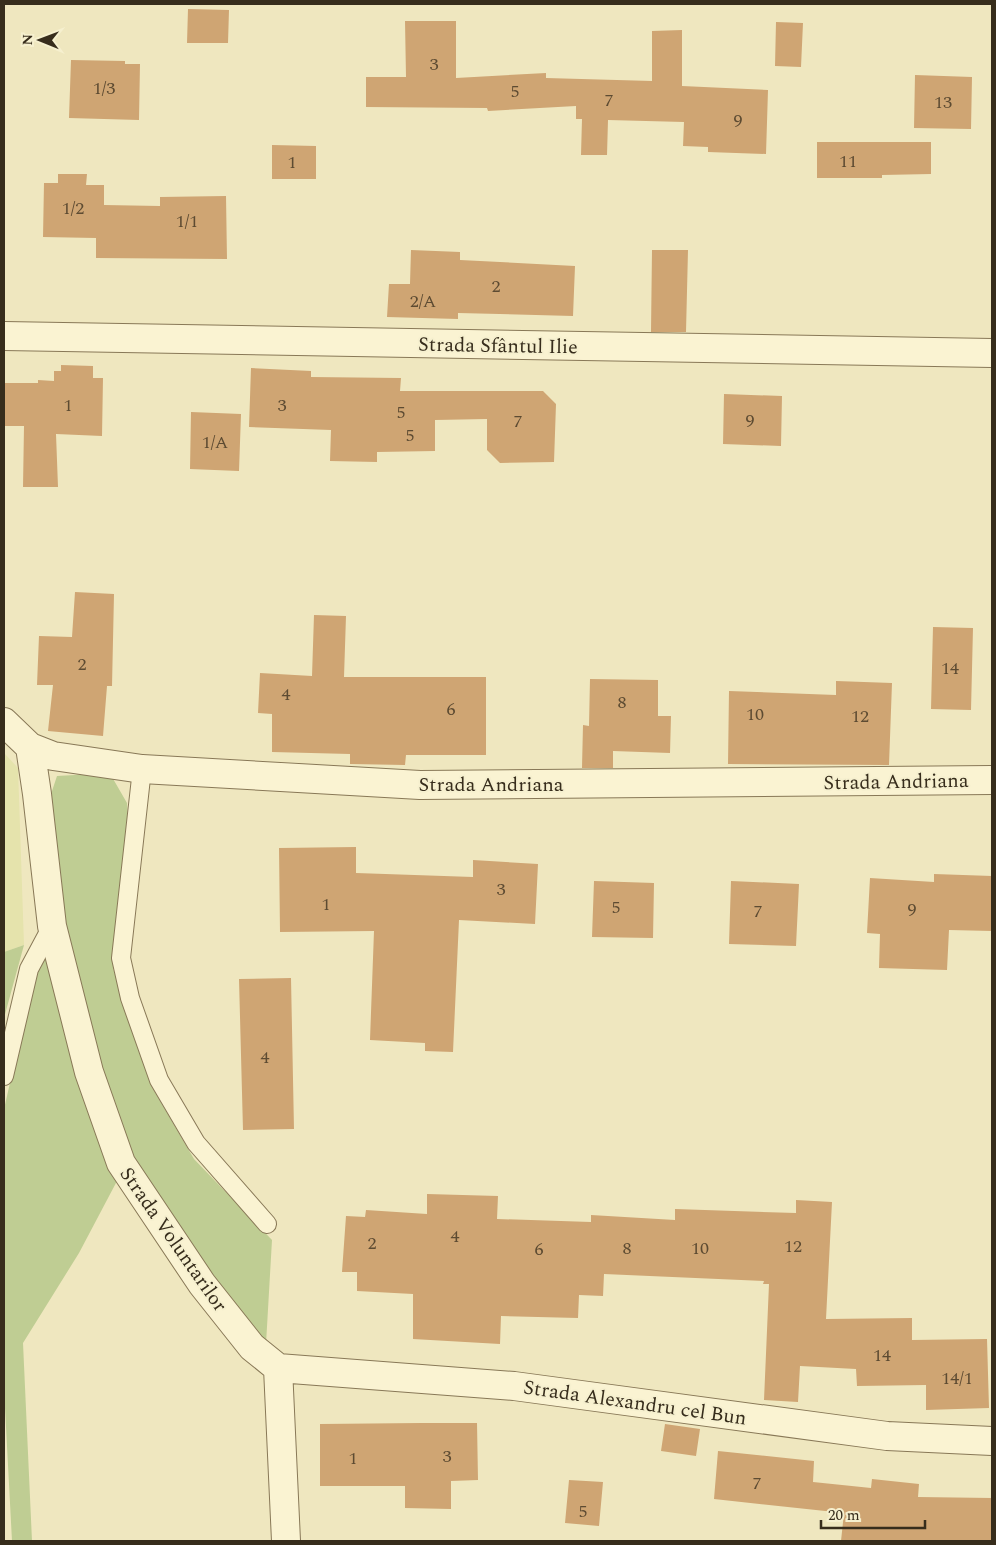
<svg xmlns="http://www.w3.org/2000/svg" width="996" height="1545" font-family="Spectral,serif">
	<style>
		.farmland { fill: #e5e3ac }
		.green { fill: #bfcd93 }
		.building { fill: #cfa573 }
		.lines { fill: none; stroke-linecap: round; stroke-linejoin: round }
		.service-casing { stroke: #887857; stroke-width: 20 }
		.minor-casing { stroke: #887857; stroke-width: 30 }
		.service { stroke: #faf3d2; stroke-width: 18 }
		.minor { stroke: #faf3d2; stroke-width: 28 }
		.labels { text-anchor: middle; stroke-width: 4; stroke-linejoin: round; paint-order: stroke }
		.number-label { font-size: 18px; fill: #5d4b32 }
		.street-label { font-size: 20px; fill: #372d1c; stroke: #f6f0cf }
	</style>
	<rect width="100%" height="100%" fill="#efe7bf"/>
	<!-- farmland -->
	<path class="farmland" d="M 4,753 L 18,768 L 24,945 L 4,952 Z"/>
	<!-- green -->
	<path class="green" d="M 92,774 L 112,777 L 127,803 L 129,837 L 113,968 L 152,1087 L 194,1159 L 272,1240 L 266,1344 L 239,1312 L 142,1181 L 118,1128 L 70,969 L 50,797 L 57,776 Z
		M 24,945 L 4,1018 L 4,952 Z
		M 48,952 L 117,1181 L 79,1253 L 23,1343 L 32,1541 L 12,1541 L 4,1389 L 4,1109 L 33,983 Z"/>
	<!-- building -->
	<path class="building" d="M 188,9 L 229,10 L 228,43 L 187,43 Z
		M 405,21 L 456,21 L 456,78 L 546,73 L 546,78 L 652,81 L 652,31 L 682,30 L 682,86 L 768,90 L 766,154 L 708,152 L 708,147 L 683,146 L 684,122 L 608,120 L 607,155 L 581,155 L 582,119 L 576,119 L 576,106 L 488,111 L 487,108 L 366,107 L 366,77 L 406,77 Z
		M 776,22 L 803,23 L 801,67 L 775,66 Z
		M 71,60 L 125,61 L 125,64 L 140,64 L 139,120 L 69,118 Z
		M 915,75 L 972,77 L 971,129 L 914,128 Z
		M 817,142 L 931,142 L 931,174 L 882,175 L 882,178 L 817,178 Z
		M 272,145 L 316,146 L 316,179 L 272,179 Z
		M 58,174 L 87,174 L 86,185 L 104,185 L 104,205 L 160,206 L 160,197 L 226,196 L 227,259 L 96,258 L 96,238 L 43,237 L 44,183 L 58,183 Z
		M 411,250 L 460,252 L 460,260 L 575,266 L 573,316 L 458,313 L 458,319 L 387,317 L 389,284 L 410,284 Z
		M 652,250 L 688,250 L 686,332 L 651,332 Z
		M 61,365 L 93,366 L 93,378 L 103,378 L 102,436 L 56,434 L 58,487 L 23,487 L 24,426 L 4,426 L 4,383 L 38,383 L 38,380 L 54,381 L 54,371 L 61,371 Z
		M 251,368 L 311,371 L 311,377 L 401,378 L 400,391 L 543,391 L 556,404 L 554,462 L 500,463 L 487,450 L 487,419 L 435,420 L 435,451 L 377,452 L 377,462 L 330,461 L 331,430 L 249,427 Z
		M 724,394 L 782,396 L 781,446 L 723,444 Z
		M 191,412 L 241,414 L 239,471 L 190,469 Z
		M 75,592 L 114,594 L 112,686 L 107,686 L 103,736 L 48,731 L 53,685 L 37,685 L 39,636 L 72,637 Z
		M 314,615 L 346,616 L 344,677 L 486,677 L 486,755 L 406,755 L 405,765 L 350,764 L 350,754 L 272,752 L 272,714 L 258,713 L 260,673 L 312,676 Z
		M 933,627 L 973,628 L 971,710 L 931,709 Z
		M 590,679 L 658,680 L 658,716 L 671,716 L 670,753 L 613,751 L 613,768 L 582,768 L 583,725 L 589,726 Z
		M 836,681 L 892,683 L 889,765 L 728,764 L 729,691 L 836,695 Z
		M 356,847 L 356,873 L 473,877 L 473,860 L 538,864 L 535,924 L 459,920 L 453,1052 L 425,1051 L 425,1043 L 370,1040 L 374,931 L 280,932 L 279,848 Z
		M 934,874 L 992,876 L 992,931 L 949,930 L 947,970 L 879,968 L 880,934 L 867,933 L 870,878 L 934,882 Z
		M 594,881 L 654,883 L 653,938 L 592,937 Z
		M 731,881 L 799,884 L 796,946 L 729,944 Z
		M 291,978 L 294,1129 L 243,1130 L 239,979 Z
		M 427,1194 L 498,1196 L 497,1219 L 591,1222 L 591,1215 L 675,1220 L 675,1209 L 796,1213 L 796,1200 L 832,1202 L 826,1319 L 912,1318 L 912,1340 L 987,1339 L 989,1408 L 926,1410 L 926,1385 L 857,1386 L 856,1369 L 800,1366 L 798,1402 L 764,1400 L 769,1284 L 763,1284 L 764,1281 L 604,1274 L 603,1296 L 579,1295 L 578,1318 L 501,1316 L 500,1344 L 413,1339 L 413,1294 L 357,1291 L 357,1272 L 342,1272 L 346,1216 L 365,1217 L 366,1210 L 427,1214 Z
		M 421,1423 L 477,1423 L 478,1480 L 451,1481 L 451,1509 L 405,1508 L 405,1486 L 320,1486 L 320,1424 Z
		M 665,1424 L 700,1429 L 696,1456 L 661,1451 Z
		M 718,1451 L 814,1461 L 813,1482 L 871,1488 L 872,1479 L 919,1484 L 918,1497 L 992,1498 L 992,1541 L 841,1541 L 844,1513 L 714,1499 Z
		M 569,1480 L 603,1482 L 599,1526 L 565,1523 Z"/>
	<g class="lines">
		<defs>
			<path id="service" d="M 142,769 L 121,958 L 130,998 L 159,1080 L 196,1143 L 267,1224
				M 4,1076 L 29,969 L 52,926"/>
			<path id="minor" d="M 4,336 L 992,353
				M 4,722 L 30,747 L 53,756 L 142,769 L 420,785 L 992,780
				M 30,747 L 37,794 L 52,926 L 89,1072 L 121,1163 L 202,1284 L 252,1347 L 278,1368 L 286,1541
				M 278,1368 L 514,1386 L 887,1436 L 992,1441"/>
		</defs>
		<!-- service casing -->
		<use href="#service" class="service-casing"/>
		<!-- minor casing -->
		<use href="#minor" class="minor-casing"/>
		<!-- service -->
		<use href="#service" class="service"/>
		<!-- minor -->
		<use href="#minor" class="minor"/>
	</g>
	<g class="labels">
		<!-- number labels -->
		<g class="number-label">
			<text x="434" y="70">3</text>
			<text x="104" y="94">1/3</text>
			<text x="515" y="97">5</text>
			<text x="609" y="106">7</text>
			<text x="943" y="108">13</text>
			<text x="738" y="126">9</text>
			<text x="848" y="167">11</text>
			<text x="292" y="168">1</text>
			<text x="73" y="214">1/2</text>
			<text x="187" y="227">1/1</text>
			<text x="496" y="292">2</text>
			<text x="423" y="307">2/A</text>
			<text x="68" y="411">1</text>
			<text x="282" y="411">3</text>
			<text x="401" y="418">5</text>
			<text x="750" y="426">9</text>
			<text x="518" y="427">7</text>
			<text x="410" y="441">5</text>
			<text x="215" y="448">1/A</text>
			<text x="82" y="670">2</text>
			<text x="950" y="674">14</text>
			<text x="286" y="700">4</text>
			<text x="622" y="708">8</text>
			<text x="451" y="715">6</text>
			<text x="755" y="720">10</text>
			<text x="860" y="722">12</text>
			<text x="501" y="895">3</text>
			<text x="326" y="910">1</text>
			<text x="616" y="913">5</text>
			<text x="912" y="915">9</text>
			<text x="758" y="917">7</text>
			<text x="265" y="1063">4</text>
			<text x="455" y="1242">4</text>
			<text x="372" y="1249">2</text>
			<text x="793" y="1252">12</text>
			<text x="627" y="1254">8</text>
			<text x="700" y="1254">10</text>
			<text x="539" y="1255">6</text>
			<text x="882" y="1361">14</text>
			<text x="957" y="1384">14/1</text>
			<text x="447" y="1462">3</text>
			<text x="353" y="1464">1</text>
			<text x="757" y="1489">7</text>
			<text x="583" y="1517">5</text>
		</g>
		<!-- street labels -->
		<g class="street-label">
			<text transform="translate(498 345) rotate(1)" y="7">Strada Sfântul Ilie</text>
			<text transform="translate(896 781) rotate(-1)" y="7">Strada Andriana</text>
			<text x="491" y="791">Strada Andriana</text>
			<text transform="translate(174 1239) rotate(55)" y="7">Strada Voluntarilor</text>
			<text transform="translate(635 1402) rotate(8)" y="7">Strada Alexandru cel Bun</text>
		</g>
	</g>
	<!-- border -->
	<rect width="996" height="1545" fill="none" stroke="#372d1c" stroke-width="10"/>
	<!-- north arrow -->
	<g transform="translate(40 40) rotate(271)" stroke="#f6f0cf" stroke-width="4" paint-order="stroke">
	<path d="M0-4L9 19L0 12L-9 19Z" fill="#372d1c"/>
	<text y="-8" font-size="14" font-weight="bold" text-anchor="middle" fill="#372d1c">N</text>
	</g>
	<!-- scale -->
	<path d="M821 1520v8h104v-8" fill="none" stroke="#372d1c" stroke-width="2.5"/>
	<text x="828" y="1520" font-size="15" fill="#372d1c" stroke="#f6f0cf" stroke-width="4" paint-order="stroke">20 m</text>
</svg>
